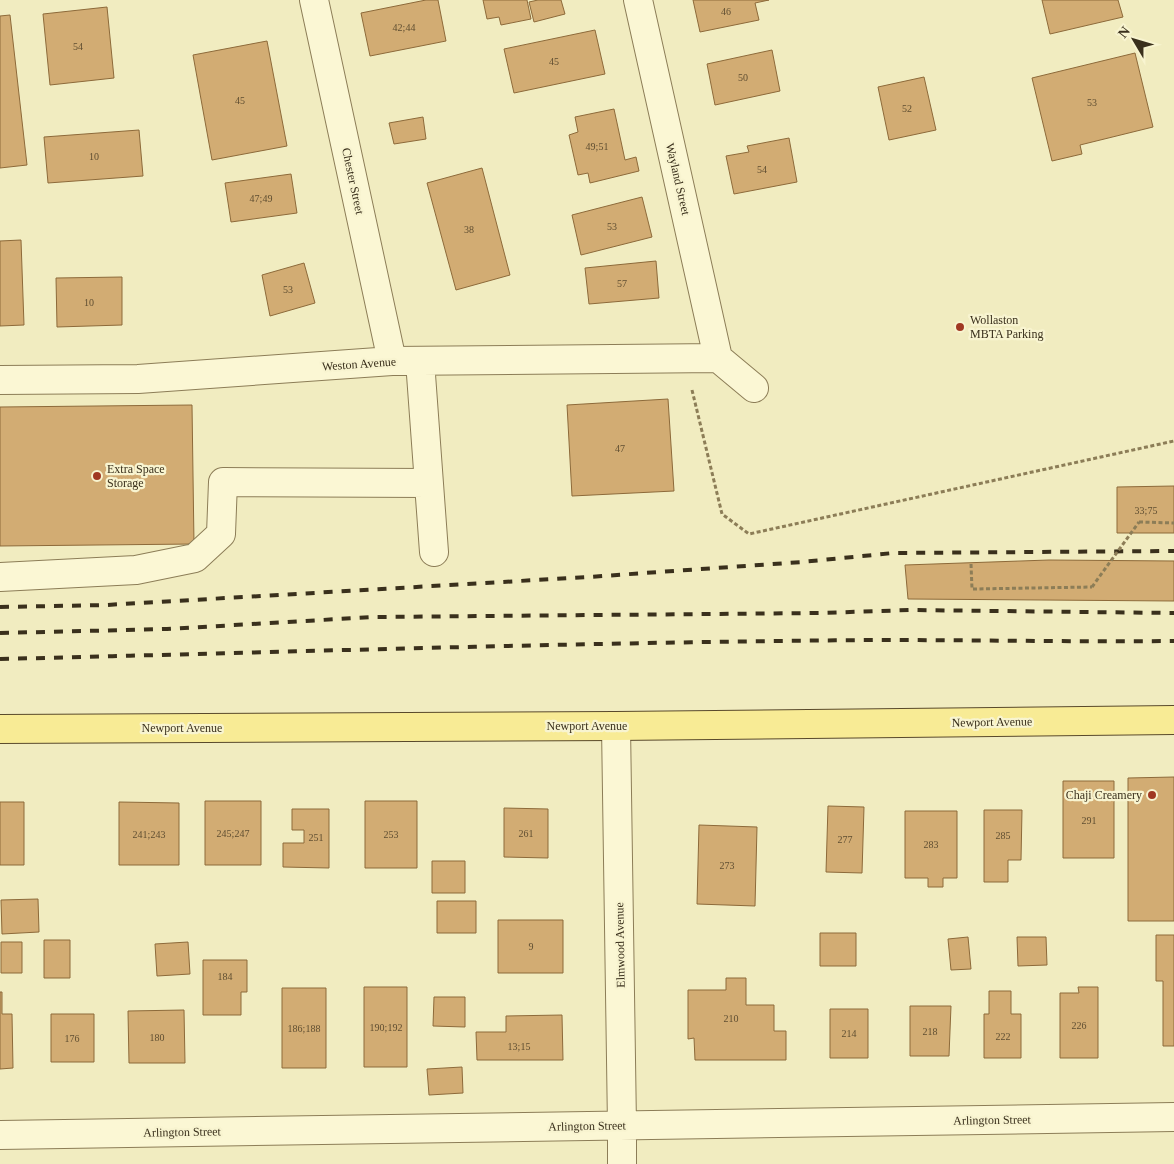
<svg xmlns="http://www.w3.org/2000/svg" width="1174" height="1164" font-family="'Times New Roman',serif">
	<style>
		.building { fill: #d2ac73; stroke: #8d6a3a }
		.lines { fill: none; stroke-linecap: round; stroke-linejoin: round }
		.minor-casing { stroke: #8c7d57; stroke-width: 30 }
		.major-casing { stroke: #59492b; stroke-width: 30 }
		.path { stroke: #8c7d57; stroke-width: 3; stroke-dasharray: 4 2.5; stroke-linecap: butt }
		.minor { stroke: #fbf7d4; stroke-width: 28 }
		.major { stroke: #f8eb95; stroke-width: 28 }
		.rail { stroke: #3a301c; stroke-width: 4; stroke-dasharray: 9 9; stroke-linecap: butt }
		.path-bridge { stroke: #8c7d57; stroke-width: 3; stroke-dasharray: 4 2.5; stroke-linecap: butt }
		.poi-dot { fill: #a03822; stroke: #f8f4d0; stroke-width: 2 }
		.labels { text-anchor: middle; stroke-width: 4.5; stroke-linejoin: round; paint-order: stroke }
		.number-label { font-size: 10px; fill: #604f32 }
		.street-label { font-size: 12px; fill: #3a301c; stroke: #f8f4d0 }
		.poi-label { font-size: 12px; fill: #3a301c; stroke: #f8f4d0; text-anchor: start }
	</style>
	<rect width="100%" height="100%" fill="#f1ecc0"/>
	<!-- building -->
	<path class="building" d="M 426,0 L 438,0 L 446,41 L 370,56 L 361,13 Z
		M 483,0 L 527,0 L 531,19 L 501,25 L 499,17 L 487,19 Z
		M 538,0 L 561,0 L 565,14 L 534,22 L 529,2 Z
		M 693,0 L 769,0 L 755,3 L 759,20 L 700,32 Z
		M 1042,0 L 1118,0 L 1123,17 L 1050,34 Z
		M 107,7 L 114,78 L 50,85 L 43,14 Z
		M 10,15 L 27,165 L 0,168 L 0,16 Z
		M 595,30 L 605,74 L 514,93 L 504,49 Z
		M 267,41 L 287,146 L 212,160 L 193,55 Z
		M 772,50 L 780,91 L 715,105 L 707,64 Z
		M 1135,53 L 1153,127 L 1080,145 L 1082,154 L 1052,161 L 1032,78 Z
		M 924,77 L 936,130 L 889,140 L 878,87 Z
		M 614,109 L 625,160 L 636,157 L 639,171 L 590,183 L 588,173 L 578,175 L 569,135 L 578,132 L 575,117 Z
		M 423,117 L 426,139 L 394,144 L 389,123 Z
		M 139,130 L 143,176 L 48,183 L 44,137 Z
		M 789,138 L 797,182 L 734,194 L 726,156 L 749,152 L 747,146 Z
		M 482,168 L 510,275 L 456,290 L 427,183 Z
		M 291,174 L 297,213 L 231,222 L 225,183 Z
		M 642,197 L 652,237 L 581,255 L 572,215 Z
		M 21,240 L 24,325 L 0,326 L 0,241 Z
		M 656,261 L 659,298 L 589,304 L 585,268 Z
		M 304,263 L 315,303 L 270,316 L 262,275 Z
		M 122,277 L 122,325 L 57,327 L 56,278 Z
		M 668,399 L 674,491 L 572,496 L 567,405 Z
		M 192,405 L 194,544 L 0,546 L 0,407 Z
		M 1174,486 L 1174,533 L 1117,533 L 1117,487 Z
		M 1049,560 L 1174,561 L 1174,601 L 908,599 L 905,565 Z
		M 1174,777 L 1174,921 L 1128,921 L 1128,778 Z
		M 1063,781 L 1114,781 L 1114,858 L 1063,858 Z
		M 205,801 L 261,801 L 261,865 L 205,865 Z
		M 365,801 L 417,801 L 417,868 L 365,868 Z
		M 0,802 L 24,802 L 24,865 L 0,865 Z
		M 119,802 L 179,803 L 179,865 L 119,865 Z
		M 828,806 L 864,807 L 862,873 L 826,872 Z
		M 504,808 L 548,809 L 548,858 L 504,857 Z
		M 292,809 L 329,809 L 329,868 L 283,867 L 283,843 L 304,843 L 304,830 L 292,830 Z
		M 984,810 L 1022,810 L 1021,860 L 1008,860 L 1008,882 L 984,882 Z
		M 905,811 L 957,811 L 957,878 L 943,878 L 943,887 L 928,887 L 928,878 L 905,878 Z
		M 699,825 L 757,827 L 755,906 L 697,904 Z
		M 432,861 L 465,861 L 465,893 L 432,893 Z
		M 38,899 L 39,932 L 2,934 L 1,900 Z
		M 437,901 L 476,901 L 476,933 L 437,933 Z
		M 498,920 L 563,920 L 563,973 L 498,973 Z
		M 820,933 L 856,933 L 856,966 L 820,966 Z
		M 1156,935 L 1174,935 L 1174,1046 L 1163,1046 L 1163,981 L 1156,981 Z
		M 968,937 L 971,969 L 951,970 L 948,939 Z
		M 1017,937 L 1046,937 L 1047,965 L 1018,966 Z
		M 44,940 L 70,940 L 70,978 L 44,978 Z
		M 1,942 L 22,942 L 22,973 L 1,973 Z
		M 188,942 L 190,974 L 157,976 L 155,944 Z
		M 203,960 L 247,960 L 247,992 L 241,992 L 241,1015 L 203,1015 Z
		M 726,978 L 746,978 L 746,1005 L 774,1005 L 774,1031 L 786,1031 L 786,1060 L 695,1060 L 694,1038 L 688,1039 L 688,990 L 726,990 Z
		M 364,987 L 407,987 L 407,1067 L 364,1067 Z
		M 1078,987 L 1098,987 L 1098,1058 L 1060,1058 L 1060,993 L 1079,993 Z
		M 282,988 L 326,988 L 326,1068 L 282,1068 Z
		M 989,991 L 1011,991 L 1011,1014 L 1021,1014 L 1021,1058 L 984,1058 L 984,1014 L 989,1014 Z
		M 0,992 L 2,992 L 2,1014 L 12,1014 L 13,1068 L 0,1069 Z
		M 434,997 L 465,997 L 465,1027 L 433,1026 Z
		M 910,1006 L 951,1006 L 949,1056 L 910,1056 Z
		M 830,1009 L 868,1009 L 868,1058 L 830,1058 Z
		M 184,1010 L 185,1063 L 129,1063 L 128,1011 Z
		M 51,1014 L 94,1014 L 94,1062 L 51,1062 Z
		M 562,1015 L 563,1060 L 477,1060 L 476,1032 L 506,1032 L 506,1016 Z
		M 462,1067 L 463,1093 L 429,1095 L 427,1069 Z"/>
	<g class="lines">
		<defs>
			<path id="minor" d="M 314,0 L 392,361
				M 638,0 L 718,358
				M 718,358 L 754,388
				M 420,361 L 434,552
				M 0,380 L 138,379 L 392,361 L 718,358
				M 0,577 L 136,570 L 195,558 L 221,534 L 223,482 L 429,483
				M 616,726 L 622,1126 L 622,1164
				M 0,1135 L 1174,1117"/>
			<path id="major" d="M 0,729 L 616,726 L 1174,720"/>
		</defs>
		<!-- minor casing -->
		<use href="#minor" class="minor-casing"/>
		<!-- major casing -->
		<use href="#major" class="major-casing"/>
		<!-- path -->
		<path class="path" d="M 692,390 L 722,514 L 749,534 L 1174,441
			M 1139,522 L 1174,523
			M 971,564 L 972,589 L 1092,587"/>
		<!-- minor -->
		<use href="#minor" class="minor"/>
		<!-- major -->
		<use href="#major" class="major"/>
		<!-- rail -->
		<path class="rail" d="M 0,607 L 106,605 L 588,577 L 802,562 L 893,553 L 1174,551
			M 0,633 L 167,629 L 373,617 L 821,613 L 909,610 L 1174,613
			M 0,659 C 293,652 586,642 879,640 C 977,640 1076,642 1174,641"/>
		<!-- path-bridge -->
		<path class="path-bridge" d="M 1092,587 L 1139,522"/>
	</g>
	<!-- markers -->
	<g class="poi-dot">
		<circle cx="960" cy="327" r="5"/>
		<circle cx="97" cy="476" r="5"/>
		<circle cx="1152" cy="795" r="5"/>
	</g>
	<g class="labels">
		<!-- number labels -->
		<g class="number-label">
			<text x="726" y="15">46</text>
			<text x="404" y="31">42;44</text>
			<text x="78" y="50">54</text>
			<text x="554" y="65">45</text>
			<text x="743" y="81">50</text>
			<text x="240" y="104">45</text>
			<text x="1092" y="106">53</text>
			<text x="907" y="112">52</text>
			<text x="597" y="150">49;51</text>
			<text x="94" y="160">10</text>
			<text x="762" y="173">54</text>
			<text x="261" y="202">47;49</text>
			<text x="612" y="230">53</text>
			<text x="469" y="233">38</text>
			<text x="622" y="287">57</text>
			<text x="288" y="293">53</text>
			<text x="89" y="306">10</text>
			<text x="620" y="452">47</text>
			<text x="1146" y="514">33;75</text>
			<text x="1089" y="824">291</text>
			<text x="233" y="837">245;247</text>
			<text x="526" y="837">261</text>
			<text x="149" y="838">241;243</text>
			<text x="391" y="838">253</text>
			<text x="1003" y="839">285</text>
			<text x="316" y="841">251</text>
			<text x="845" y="843">277</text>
			<text x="931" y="848">283</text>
			<text x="727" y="869">273</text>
			<text x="531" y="950">9</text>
			<text x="225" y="980">184</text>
			<text x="731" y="1022">210</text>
			<text x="1079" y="1029">226</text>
			<text x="386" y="1031">190;192</text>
			<text x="304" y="1032">186;188</text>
			<text x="930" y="1035">218</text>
			<text x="849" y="1037">214</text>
			<text x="1003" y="1040">222</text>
			<text x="157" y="1041">180</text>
			<text x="72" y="1042">176</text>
			<text x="519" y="1050">13;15</text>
		</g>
		<!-- street labels -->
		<g class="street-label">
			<text transform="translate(678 179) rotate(77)" y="4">Wayland Street</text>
			<text transform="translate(353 181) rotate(78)" y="4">Chester Street</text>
			<text transform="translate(359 364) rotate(-4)" y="4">Weston Avenue</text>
			<text transform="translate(992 722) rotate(-1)" y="4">Newport Avenue</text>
			<text x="587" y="730">Newport Avenue</text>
			<text x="182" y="732">Newport Avenue</text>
			<text transform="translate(620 945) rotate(-91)" y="4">Elmwood Avenue</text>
			<text transform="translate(992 1120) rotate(-1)" y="4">Arlington Street</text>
			<text transform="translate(587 1126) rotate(-1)" y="4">Arlington Street</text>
			<text transform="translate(182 1132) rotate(-1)" y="4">Arlington Street</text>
		</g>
		<!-- poi labels -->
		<g class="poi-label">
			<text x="970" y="324">Wollaston<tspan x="970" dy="14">MBTA Parking</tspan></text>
			<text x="107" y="473">Extra Space<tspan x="107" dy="14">Storage</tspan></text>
			<text x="1142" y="799" text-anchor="end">Chaji Creamery</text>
		</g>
	</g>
	<!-- north arrow -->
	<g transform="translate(1134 40) rotate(308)" stroke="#f8f4d0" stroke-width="4" paint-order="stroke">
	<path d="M0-4L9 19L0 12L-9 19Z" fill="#3a301c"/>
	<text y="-8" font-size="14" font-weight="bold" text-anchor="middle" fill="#3a301c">N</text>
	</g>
</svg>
